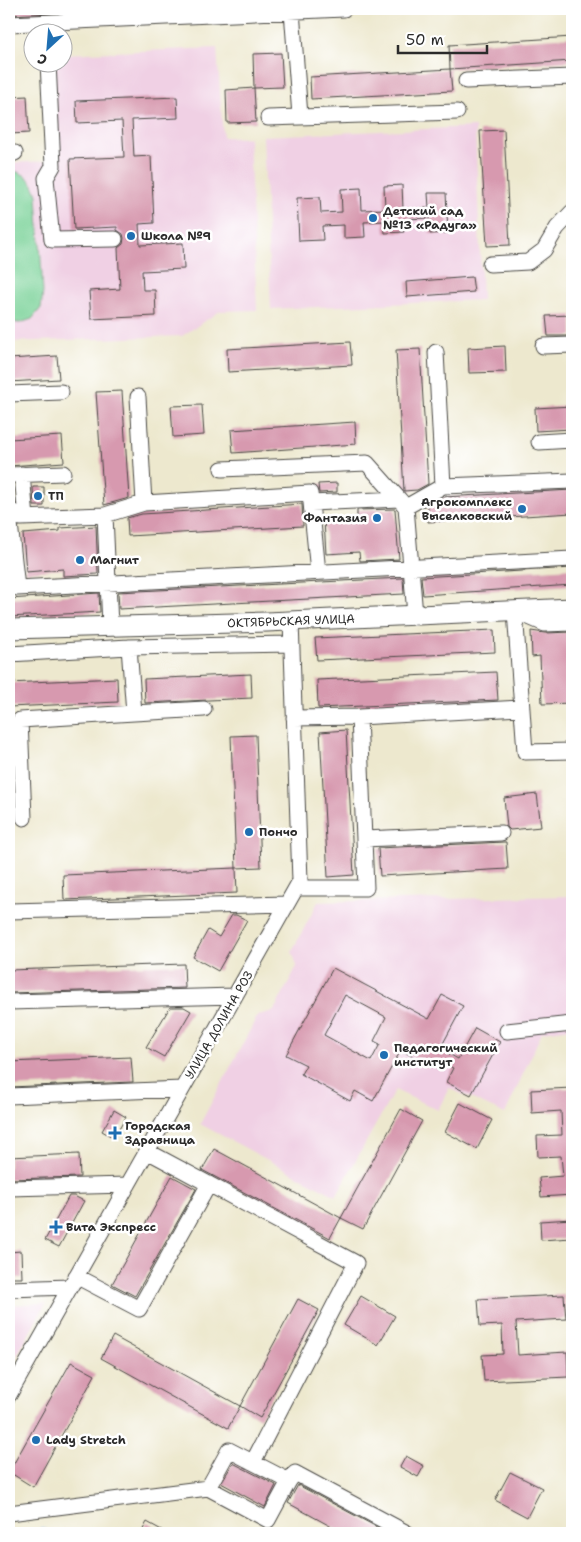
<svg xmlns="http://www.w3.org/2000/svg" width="581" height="1542" font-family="'Shantell Sans',sans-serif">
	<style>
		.built { fill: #f0d0e4 }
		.green { fill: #78d197; stroke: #527e61 }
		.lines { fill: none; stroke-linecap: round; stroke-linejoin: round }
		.stream { stroke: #81baf2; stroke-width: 4 }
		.building { fill: #d799af; fill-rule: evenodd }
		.minor-casing { stroke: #484743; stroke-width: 17 }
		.major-casing { stroke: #484743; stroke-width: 21 }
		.minor { stroke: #fff; stroke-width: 15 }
		.major { stroke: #fff; stroke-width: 19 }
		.poi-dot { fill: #1f6fb2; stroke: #fff; stroke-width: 2 }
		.labels { text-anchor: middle; stroke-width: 5; stroke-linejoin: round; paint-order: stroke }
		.poi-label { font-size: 12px; font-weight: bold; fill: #2b2b2b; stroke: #fff; text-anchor: start }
		.street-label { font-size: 12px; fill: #2b2b2b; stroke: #fff }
	</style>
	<rect width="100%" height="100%" fill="#fff"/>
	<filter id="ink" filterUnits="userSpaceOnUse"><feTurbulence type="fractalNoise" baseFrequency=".02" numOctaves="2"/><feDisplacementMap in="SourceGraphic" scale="10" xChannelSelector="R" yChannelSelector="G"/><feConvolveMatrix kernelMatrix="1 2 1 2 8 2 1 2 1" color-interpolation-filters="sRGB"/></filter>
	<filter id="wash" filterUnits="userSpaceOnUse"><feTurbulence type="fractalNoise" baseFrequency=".0096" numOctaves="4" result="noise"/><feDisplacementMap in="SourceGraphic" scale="20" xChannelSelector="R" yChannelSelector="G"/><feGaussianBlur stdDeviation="1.12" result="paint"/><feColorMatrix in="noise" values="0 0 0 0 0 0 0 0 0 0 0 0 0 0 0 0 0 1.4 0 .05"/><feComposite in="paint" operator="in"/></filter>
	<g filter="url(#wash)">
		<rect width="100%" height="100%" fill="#ede8ce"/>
		<!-- built -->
		<path class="built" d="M 217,48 L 223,137 L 249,138 L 257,310 L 220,311 L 182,336 L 9,342 L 9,163 L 48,161 L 44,63 L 62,62 L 63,54 Z
			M 475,127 L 482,300 L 271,309 L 263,136 Z
			M 572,896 L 572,1028 L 542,1032 L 505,1114 L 449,1088 L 438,1110 L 395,1090 L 336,1196 L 200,1124 L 258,1015 L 274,1011 L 297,966 L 292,951 L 318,902 Z
			M 46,1303 L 9,1370 L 9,1305 Z"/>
		<!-- green -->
		<path class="green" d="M 9,170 C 26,173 32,179 37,195 L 43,292 L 41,308 L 32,319 L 20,323 L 9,322 Z"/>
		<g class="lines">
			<!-- stream -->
			<path class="stream" d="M 42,1529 L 49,1533"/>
		</g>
		<g id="blocks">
			<!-- building -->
			<path class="building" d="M 9,9 L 51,9 L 51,13 L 9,15 Z
				M 572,37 L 572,61 L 450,69 L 449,45 Z
				M 281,53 L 283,87 L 254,88 L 253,54 Z
				M 450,69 L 452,91 L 311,99 L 310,77 Z
				M 254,88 L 256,122 L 227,123 L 226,90 Z
				M 27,96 L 29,133 L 9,134 L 9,97 Z
				M 177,97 L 178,118 L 132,120 L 134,157 L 151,156 L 154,223 L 139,224 L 140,245 L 183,243 L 184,269 L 142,271 L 143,290 L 155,290 L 156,316 L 91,319 L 89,291 L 120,289 L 118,248 L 123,244 L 124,238 L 123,234 L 117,230 L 117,227 L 74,229 L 70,159 L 124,157 L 122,121 L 77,123 L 76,101 Z
				M 504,130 L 510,245 L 487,246 L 480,131 Z
				M 402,185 L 403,209 L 429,208 L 428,193 L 446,193 L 448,233 L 430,234 L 429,218 L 404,219 L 404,232 L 385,233 L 384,221 L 364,222 L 365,237 L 344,238 L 344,225 L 322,226 L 323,240 L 299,241 L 297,198 L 320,197 L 321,213 L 342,212 L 341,189 L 361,188 L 362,210 L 385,209 L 384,186 Z
				M 472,277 L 474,292 L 407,297 L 406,282 Z
				M 572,315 L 572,336 L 548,336 L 546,316 Z
				M 350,342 L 352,365 L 228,372 L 227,349 Z
				M 505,346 L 506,372 L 469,373 L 468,348 Z
				M 420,349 L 428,484 L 417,490 L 404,491 L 396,350 Z
				M 57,356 L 59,379 L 9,382 L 9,359 Z
				M 122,391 L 129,498 L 104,505 L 96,392 Z
				M 202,405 L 204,435 L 173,437 L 171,406 Z
				M 572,406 L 572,429 L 536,431 L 535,408 Z
				M 355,422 L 356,444 L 233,453 L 231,430 Z
				M 62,436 L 64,462 L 9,466 L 9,439 Z
				M 337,483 L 337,492 L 319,493 L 318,484 Z
				M 33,487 L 44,487 L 44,506 L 34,506 Z
				M 572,490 L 572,513 L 428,522 L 428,505 L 443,497 Z
				M 302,504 L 303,526 L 128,536 L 127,518 L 142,514 Z
				M 395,509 L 399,559 L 360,561 L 359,552 L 326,554 L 324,521 L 357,519 L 357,510 Z
				M 96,526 L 98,574 L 63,576 L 63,569 L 26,572 L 23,534 L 60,531 L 60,528 Z
				M 572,568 L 572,585 L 423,595 L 421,577 Z
				M 403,578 L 404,594 L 119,609 L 118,592 Z
				M 99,593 L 100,612 L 9,617 L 9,599 Z
				M 494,630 L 495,652 L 317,660 L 315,638 Z
				M 531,631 L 545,633 L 572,632 L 572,703 L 542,704 L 540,656 L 532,657 Z
				M 496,672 L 498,700 L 318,708 L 317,680 Z
				M 251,674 L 252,698 L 145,703 L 144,679 Z
				M 117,678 L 118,702 L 9,707 L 9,683 Z
				M 346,730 L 354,875 L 328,877 L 320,732 Z
				M 256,735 L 261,867 L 236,868 L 231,736 Z
				M 537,794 L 541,827 L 510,830 L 507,827 L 504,798 Z
				M 504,842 L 506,842 L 508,869 L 380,876 L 378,848 Z
				M 236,868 L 237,893 L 64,900 L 63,875 Z
				M 232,915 L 236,915 L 247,920 L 218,971 L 193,957 L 208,930 L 219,937 Z
				M 184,964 L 185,988 L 9,993 L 9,970 Z
				M 333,968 L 429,1019 L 442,995 L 463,1006 L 440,1049 L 458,1059 L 475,1028 L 500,1042 L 471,1095 L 446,1082 L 453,1068 L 436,1059 L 432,1067 L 401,1050 L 373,1101 L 355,1091 L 350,1101 L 301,1074 L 306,1065 L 286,1055 ZM 345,995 L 386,1017 L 374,1041 L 380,1044 L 371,1061 L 324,1035 Z
				M 170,1007 L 184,1007 L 191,1011 L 164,1057 L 146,1047 Z
				M 131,1057 L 133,1082 L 9,1087 L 9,1062 Z
				M 572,1088 L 572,1195 L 541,1197 L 539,1178 L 563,1176 L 561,1156 L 538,1157 L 537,1136 L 562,1135 L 561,1111 L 532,1113 L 531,1090 Z
				M 460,1103 L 492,1120 L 477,1149 L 445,1132 Z
				M 401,1109 L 422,1121 L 363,1229 L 341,1218 Z
				M 114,1110 L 126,1117 L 114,1138 L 102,1131 Z
				M 214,1149 L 341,1218 L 330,1238 L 202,1170 Z
				M 79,1154 L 80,1177 L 9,1179 L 9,1157 Z
				M 172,1176 L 196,1189 L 135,1296 L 112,1284 Z
				M 69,1196 L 74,1196 L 84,1201 L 59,1247 L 45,1240 Z
				M 572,1219 L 572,1238 L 541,1240 L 540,1221 Z
				M 21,1251 L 22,1278 L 9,1278 L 9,1252 Z
				M 564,1295 L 566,1319 L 516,1322 L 518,1355 L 567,1352 L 568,1377 L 484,1381 L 482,1355 L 503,1354 L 502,1325 L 480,1326 L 478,1299 Z
				M 361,1296 L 395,1316 L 378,1345 L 344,1325 Z
				M 298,1299 L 319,1310 L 260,1418 L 240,1406 Z
				M 113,1336 L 240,1406 L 228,1428 L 101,1358 Z
				M 71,1362 L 95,1375 L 33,1487 L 9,1472 Z
				M 406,1456 L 424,1466 L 418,1477 L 400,1467 Z
				M 233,1463 L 276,1485 L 265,1507 L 221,1483 Z
				M 510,1472 L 542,1488 L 527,1517 L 495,1500 Z
				M 298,1485 L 388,1533 L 343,1533 L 288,1503 Z
				M 147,1522 L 167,1533 L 141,1533 Z"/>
		</g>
	</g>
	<g filter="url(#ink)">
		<use href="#blocks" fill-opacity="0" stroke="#484743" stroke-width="1"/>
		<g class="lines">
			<defs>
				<path id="minor" d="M 292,11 L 300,116
					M 9,24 L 344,9
					M 48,62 L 53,166 L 46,178 L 52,240 L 115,239
					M 466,81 L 572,77
					M 268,118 L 457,112
					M 9,154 L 15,153
					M 490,264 L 528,262 L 544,250 L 557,228 L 572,212
					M 543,346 L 572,345
					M 436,352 L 443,486 L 572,481
					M 9,394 L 61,392
					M 138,397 L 144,503
					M 539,442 L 572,440
					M 222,469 L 367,463 L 399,499
					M 22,474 L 26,518
					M 9,475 L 63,473
					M 311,503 L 318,572
					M 406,507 L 443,486
					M 9,509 L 21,518 L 105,515 L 110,626
					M 9,514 L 17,588 L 572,559
					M 105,515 L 144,503 L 310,493 L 311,503 L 399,499 L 406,507 L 415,615
					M 572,623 L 545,624 L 515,611 L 525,752 L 572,751
					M 129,647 L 134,713 L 204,709
					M 9,654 L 129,647 L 291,644
					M 294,718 L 359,717 L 521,708
					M 24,818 L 20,720 L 134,713
					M 364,839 L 501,833
					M 296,888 L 366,888 L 359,717
					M 9,911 L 287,904
					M 9,1002 L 235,996
					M 507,1031 L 572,1024
					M 9,1096 L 182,1089
					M 147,1151 L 356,1263 L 253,1462
					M 9,1188 L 128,1185
					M 76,1276 L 139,1309 L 209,1184
					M 9,1289 L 70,1287
					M 9,1395 L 300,881 L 291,621
					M 208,1488 L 268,1520 L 289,1481
					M 9,1513 L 208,1488 L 229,1450 L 289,1481 L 295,1473 L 407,1533"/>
				<path id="major" d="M 9,629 L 267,622 L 572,608"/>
			</defs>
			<!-- minor casing -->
			<use href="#minor" class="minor-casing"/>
			<!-- major casing -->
			<use href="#major" class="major-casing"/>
			<!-- minor -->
			<use href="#minor" class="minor"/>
			<!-- major -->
			<use href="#major" class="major"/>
		</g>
	</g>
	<!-- markers -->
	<g class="poi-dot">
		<circle cx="373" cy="218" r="5"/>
		<circle cx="131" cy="236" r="5"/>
		<circle cx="38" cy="496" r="5"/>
		<circle cx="522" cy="509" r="5"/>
		<circle cx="377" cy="518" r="5"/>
		<circle cx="80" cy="560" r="5"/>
		<circle cx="249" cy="832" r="5"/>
		<circle cx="384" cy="1055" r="5"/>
		<path d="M112.5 1125.5h5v5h5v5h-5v5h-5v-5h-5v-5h5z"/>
		<path d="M53.5 1219.5h5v5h5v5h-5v5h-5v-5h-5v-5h5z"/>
		<circle cx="36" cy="1440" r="5"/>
	</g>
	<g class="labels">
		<!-- poi labels -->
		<g class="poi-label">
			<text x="383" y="215">Детский сад<tspan x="383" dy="14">№13 «Радуга»</tspan></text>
			<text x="141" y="240">Школа №9</text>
			<text x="48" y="500">ТП</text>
			<text x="512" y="506" text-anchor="end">Агрокомплекс<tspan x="512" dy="14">Выселковский</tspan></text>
			<text x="367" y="522" text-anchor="end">Фантазия</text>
			<text x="90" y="564">Магнит</text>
			<text x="259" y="836">Пончо</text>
			<text x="394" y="1052">Педагогический<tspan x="394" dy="14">институт</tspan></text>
			<text x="125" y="1130">Городская<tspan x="125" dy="14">Здравница</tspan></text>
			<text x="66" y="1231">Вита Экспресс</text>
			<text x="46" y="1444">Lady Stretch</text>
		</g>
		<!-- street labels -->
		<g class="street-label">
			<text transform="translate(291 621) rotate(-2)" y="4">ОКТЯБРЬСКАЯ УЛИЦА</text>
			<text transform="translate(219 1025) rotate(-60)" y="4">УЛИЦА ДОЛИНА РОЗ</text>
		</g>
	</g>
	<!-- margin -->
	<rect width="581" height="1542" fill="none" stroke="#fff" stroke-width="30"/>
	<!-- north arrow -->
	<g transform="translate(48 48) rotate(206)"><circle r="24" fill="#ffffff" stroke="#aaaaaa"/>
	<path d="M0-4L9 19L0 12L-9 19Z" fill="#1f6fb2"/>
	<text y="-8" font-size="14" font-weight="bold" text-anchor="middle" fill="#2b2b2b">С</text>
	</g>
	<!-- scale -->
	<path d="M398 45v8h89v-8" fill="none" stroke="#2b2b2b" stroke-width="2.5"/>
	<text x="406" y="45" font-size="15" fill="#2b2b2b" stroke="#ffffff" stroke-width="4" paint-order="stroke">50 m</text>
</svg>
